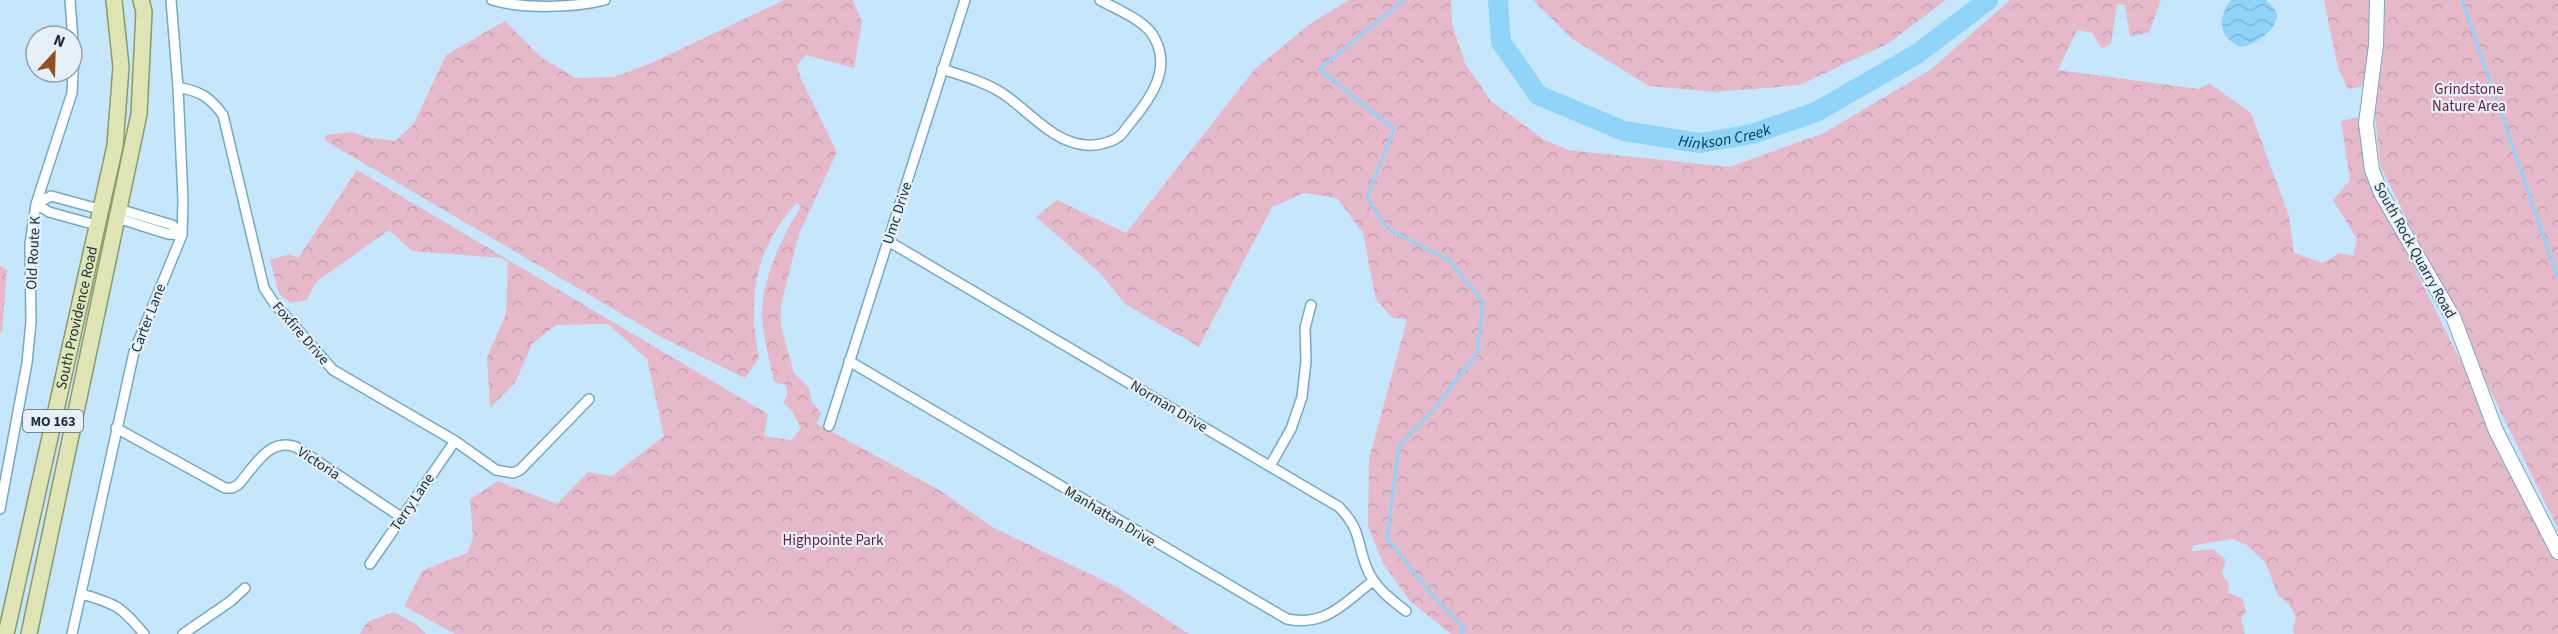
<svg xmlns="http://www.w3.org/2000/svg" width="2558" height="634" font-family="'Source Sans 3',sans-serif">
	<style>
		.forest { fill: url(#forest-crowns) }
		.garden { fill: #e6b9ca }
		.water { fill: url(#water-waves) }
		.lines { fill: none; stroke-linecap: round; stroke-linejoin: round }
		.stream { stroke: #91d4fa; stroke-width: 3 }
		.river { stroke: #91d4fa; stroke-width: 20 }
		.street-casing { stroke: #72a9c7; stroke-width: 12 }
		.secondary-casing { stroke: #72a9c7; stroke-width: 16 }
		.primary-casing { stroke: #8c9a6a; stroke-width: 18 }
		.street { stroke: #fff; stroke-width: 9 }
		.secondary { stroke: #fff; stroke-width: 14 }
		.primary { stroke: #e0e5b5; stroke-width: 15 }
		.labels { text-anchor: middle; stroke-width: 4.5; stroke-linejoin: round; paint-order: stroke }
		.shield { fill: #e6f1f7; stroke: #566973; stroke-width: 1.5 }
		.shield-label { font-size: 14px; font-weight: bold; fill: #182f3b }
		.park-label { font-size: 15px; fill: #681a41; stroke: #e6f1f7 }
		.street-label { font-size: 15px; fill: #182f3b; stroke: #e6f1f7 }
		.water-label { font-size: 16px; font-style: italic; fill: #003b54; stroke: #e6f1f7 }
	</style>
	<defs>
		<pattern id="forest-crowns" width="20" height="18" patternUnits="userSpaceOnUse" patternTransform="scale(1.5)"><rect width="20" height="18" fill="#e6b9ca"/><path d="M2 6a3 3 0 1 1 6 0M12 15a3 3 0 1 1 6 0" fill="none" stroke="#c59fae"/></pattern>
		<pattern id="water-waves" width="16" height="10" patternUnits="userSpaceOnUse" patternTransform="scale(1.5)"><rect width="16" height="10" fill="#91d4fa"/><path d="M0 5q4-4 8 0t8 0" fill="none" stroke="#7cb6d7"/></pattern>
	</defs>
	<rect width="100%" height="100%" fill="#c6e7fb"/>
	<!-- forest -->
	<path class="forest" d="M 784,0 L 853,0 L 862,22 L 854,68 L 806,55 L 797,65 L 801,79 L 837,152 L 799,234 L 781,305 L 781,326 L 794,373 L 809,388 L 812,402 L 821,413 L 817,424 L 941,491 L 994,528 L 1117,587 L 1189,634 L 455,634 L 404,606 L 423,570 L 467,553 L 473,538 L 470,499 L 498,481 L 557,504 L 588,472 L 612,476 L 664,436 L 647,359 L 608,324 L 556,325 L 532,344 L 515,383 L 490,408 L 487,357 L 506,314 L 508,262 L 501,258 L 412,251 L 389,230 L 316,282 L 307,300 L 291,303 L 279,294 L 270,260 L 289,254 L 298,258 L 357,170 L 768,414 L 764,436 L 792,440 L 801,428 L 792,411 L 783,403 L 787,395 L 786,385 L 774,382 C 770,361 763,338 762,317 C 761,281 782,236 801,207 L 797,203 C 755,247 747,299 759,358 L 745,378 L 663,338 L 324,140 L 326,135 L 352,132 L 366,137 L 395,141 L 413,125 L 446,55 L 505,21 L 542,58 L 576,78 L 614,77 L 649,64 Z
		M 1349,0 L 1451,0 L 1452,24 L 1465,63 L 1491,101 L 1543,139 L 1568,150 L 1729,167 L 1824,133 L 1930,70 L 2010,0 L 2161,0 L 2149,33 L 2130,36 L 2125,5 L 2117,4 L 2111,44 L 2102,49 L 2092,33 L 2077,30 L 2058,70 L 2199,89 L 2209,83 L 2251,113 L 2289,216 L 2294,253 L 2323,263 L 2339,253 L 2353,256 L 2357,239 L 2333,200 L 2350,180 L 2341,121 L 2358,117 L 2364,166 L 2558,557 L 2558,634 L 2294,634 L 2293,629 L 2296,618 L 2289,604 L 2278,595 L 2265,562 L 2245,544 L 2232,539 L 2194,545 L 2191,551 L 2213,549 L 2226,560 L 2222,574 L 2229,584 L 2228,593 L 2242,598 L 2246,611 L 2241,618 L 2245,634 L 1451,634 L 1409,600 L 1383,563 L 1368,526 L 1369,459 L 1407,319 L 1393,318 L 1376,300 L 1363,233 L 1337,198 L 1304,193 L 1272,207 L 1199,347 L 1125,304 L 1100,273 L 1036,217 L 1057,200 L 1126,233 L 1255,69 L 1310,24 Z
		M 1533,0 L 1946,0 L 1889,43 L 1800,85 L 1716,92 L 1649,86 L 1571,38 Z
		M 2324,0 L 2370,0 L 2369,76 L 2363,86 L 2348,89 L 2338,68 Z
		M 2374,0 L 2558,0 L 2558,529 L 2380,165 L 2373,95 Z
		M 0,266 L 7,270 L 2,332 L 0,331 Z
		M 394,612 L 417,625 L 426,634 L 360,634 L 367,622 Z"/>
	<!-- garden -->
	<path class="garden" d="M 744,614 L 785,621 L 782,634 L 740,634 Z"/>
	<!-- water -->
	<path class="water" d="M 2231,0 L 2266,0 C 2270,4 2277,10 2277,16 C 2277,30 2253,46 2241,47 C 2218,38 2217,17 2231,0 Z"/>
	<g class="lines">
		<!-- stream -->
		<path class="stream" d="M 1404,0 L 1319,69 L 1394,129 L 1367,197 L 1388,229 L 1449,260 L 1483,302 L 1477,353 L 1435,408 L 1399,446 L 1387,538 L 1432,595 L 1465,629 L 1461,634
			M 2462,0 L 2558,278"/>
		<!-- river -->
		<path class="river" id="s1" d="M 1498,0 L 1501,42 L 1538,95 L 1624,131 L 1700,143 L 1752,134 L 1816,112 L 1917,54 L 1988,0"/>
		<defs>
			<path id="street" d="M 492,0 C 523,9 574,8 605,0
				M 942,69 C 963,76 983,81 1002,93 C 1028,110 1053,143 1086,145 C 1096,146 1109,143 1117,138 C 1123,135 1127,126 1132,121 C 1151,98 1171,69 1155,39 C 1146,20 1117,10 1100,0
				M 178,87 C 201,92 209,96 223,115 L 264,288 L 274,303 L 333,370 L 455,441 L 496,470 L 513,473 L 520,470 L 589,399
				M 119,209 L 172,225 L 182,235
				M 117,218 L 168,234 L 182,235
				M 96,225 L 49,212 L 36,204 L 51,196 L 99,209
				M 888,241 L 1339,507 C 1361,530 1356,539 1366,566 C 1373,586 1390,599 1406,611
				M 849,361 L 1287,619 C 1326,627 1344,603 1373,581
				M 829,426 L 965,0
				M 116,428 L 225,488 L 232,488 L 238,485 C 255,466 269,437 296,447 L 401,517
				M 1270,466 L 1291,429 L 1302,397 L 1306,361 L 1305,328 L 1311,305
				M 0,509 L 27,363 L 31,322 L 30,244 L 36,204 L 72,93 L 74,54 L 70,0
				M 370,564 L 455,441
				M 82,594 C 116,604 121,606 144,634
				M 72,634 L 134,352 L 182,235 L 183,200 L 178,87 L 171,0
				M 183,634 L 231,601 L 245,588"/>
			<path id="secondary" d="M 2377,0 L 2376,45 L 2366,123 L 2372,170 L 2381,193 L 2454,319 L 2496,431 L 2558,552"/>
			<g id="primary">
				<path id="s2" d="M 6,634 L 115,146 L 121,67 L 114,0"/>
				<path d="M 29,634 L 139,114 L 144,12 L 141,0"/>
			</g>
		</defs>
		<!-- street casing -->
		<use href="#street" class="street-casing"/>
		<!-- secondary casing -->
		<use href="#secondary" class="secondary-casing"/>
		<!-- primary casing -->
		<use href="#primary" class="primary-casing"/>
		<!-- street -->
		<use href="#street" class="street"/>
		<!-- secondary -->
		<use href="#secondary" class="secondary"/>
		<!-- primary -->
		<use href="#primary" class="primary"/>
	</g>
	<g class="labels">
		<!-- shield labels -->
		<rect class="shield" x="23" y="410" width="60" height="22" rx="4.5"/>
		<g class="shield-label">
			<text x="53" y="426">MO 163</text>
		</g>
		<!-- park labels -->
		<g class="park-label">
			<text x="2469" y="94">Grindstone<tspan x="2469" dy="17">Nature Area</tspan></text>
			<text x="833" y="545">Highpointe Park</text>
		</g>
		<!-- street labels -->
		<g class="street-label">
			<text transform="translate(897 213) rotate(-72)" y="5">Umc Drive</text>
			<text transform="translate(2415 250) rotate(61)" y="5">South Rock Quarry Road</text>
			<text transform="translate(33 253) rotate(-87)" y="5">Old Route K</text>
			<text dy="5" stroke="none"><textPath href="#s2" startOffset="324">South Providence Road</textPath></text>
			<text transform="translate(148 318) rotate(-69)" y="5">Carter Lane</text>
			<text transform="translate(301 333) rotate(49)" y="5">Foxfire Drive</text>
			<text transform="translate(1169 406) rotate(31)" y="5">Norman Drive</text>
			<text transform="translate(319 463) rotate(33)" y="5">Victoria</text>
			<text transform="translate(412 502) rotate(-56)" y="5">Terry Lane</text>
			<text transform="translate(1110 516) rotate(31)" y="5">Manhattan Drive</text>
		</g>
		<!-- water labels -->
		<g class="water-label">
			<text dy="6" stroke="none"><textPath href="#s1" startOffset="302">Hinkson Creek</textPath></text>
		</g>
	</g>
	<!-- north arrow -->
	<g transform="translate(54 54) rotate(22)"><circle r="28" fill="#e6f1f7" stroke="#94a3ac" stroke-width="1.5"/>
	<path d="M0-4.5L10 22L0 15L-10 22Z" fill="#93511f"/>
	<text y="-9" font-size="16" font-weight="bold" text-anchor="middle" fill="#182f3b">N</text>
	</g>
</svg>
